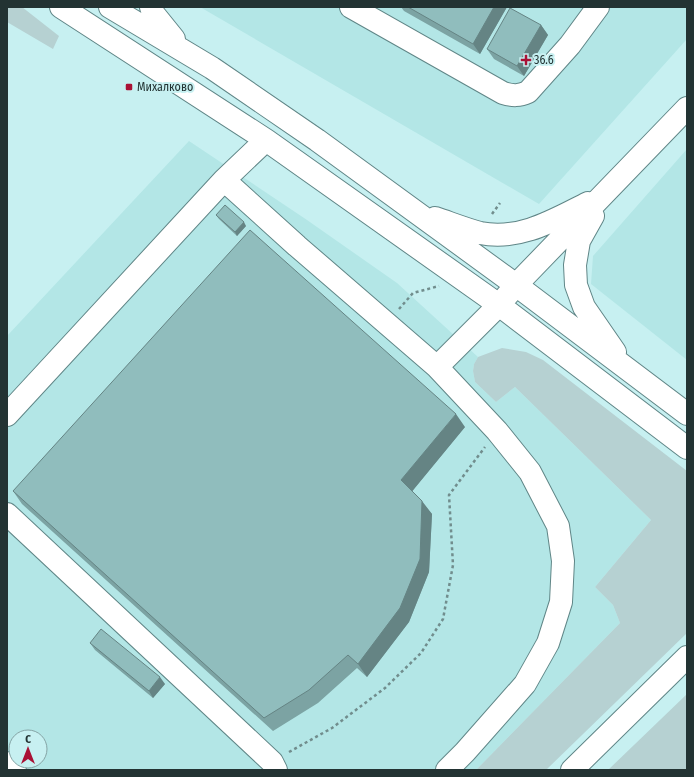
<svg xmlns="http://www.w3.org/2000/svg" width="694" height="777" font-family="'Fira Sans Condensed',sans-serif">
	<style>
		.built { fill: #b3e6e6; fill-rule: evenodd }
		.green { fill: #b6d1d2 }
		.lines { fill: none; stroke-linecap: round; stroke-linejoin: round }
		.minor-casing { stroke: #608687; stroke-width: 24 }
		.path { stroke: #718d8d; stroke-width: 2.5; stroke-dasharray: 3 3; stroke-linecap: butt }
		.minor { stroke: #fff; stroke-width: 22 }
		.wall { fill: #7ca3a3 }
		.shaded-wall { fill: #658484 }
		.building { fill: #90bdbd; stroke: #658484 }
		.poi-dot { fill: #a91135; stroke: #c7f0f1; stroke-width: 1.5 }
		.labels { text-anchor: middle; stroke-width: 4; stroke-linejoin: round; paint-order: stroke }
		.poi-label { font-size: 12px; fill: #233333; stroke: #c7f0f1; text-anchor: start }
	</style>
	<rect width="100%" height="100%" fill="#c7f0f1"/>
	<!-- built -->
	<path class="built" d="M 200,7 L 685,7 L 687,9 L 687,39 L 539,204 Z
		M 189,141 L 307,220 L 397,283 L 478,357 L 474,364 L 473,371 L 475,382 L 496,402 L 515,387 L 651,520 L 595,587 L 613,605 L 620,623 L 476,770 L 7,770 L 7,336 ZM 16,737 L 40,737 L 40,761 L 16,761 Z
		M 687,149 L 687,360 L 591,284 L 593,256 Z"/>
	<!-- green -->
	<path class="green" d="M 7,7 L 22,7 L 59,36 L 53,49 L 7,22 Z
		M 502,348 L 526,352 L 543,360 L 687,471 L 687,633 L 546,770 L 476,770 L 620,623 L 613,605 L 595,587 L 651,520 L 515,387 L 496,402 L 475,382 L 473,371 L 474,364 L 478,357 Z
		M 687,694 L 687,770 L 608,770 Z"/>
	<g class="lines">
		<defs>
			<path id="minor" d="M 61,7 L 266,140 L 499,305 L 687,448
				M 110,7 L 212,68 L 317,140 L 516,285 L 687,414
				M 151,7 L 153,13 L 174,39
				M 351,7 L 503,93 C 513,96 519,96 528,92 L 570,45 L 598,7
				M 224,180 L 266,140
				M 593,216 L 579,241 L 575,265 L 576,285 L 584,307 L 615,352
				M 435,218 C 450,223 465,229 480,233 C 520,241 554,220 588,203
				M 437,367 L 499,305 L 516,285 L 687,108
				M 7,415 L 224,180 L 297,246 L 437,367 L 497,431 L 530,472 L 558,526 L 563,561 L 561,602 L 548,643 L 525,684 L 465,752 L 447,770
				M 7,514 L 272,762 L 276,770
				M 7,763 L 15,770
				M 572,770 L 687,657"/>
		</defs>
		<!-- minor casing -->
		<use href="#minor" class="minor-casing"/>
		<!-- path -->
		<path class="path" d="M 492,214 L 500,203
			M 399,309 L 413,293 L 439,286
			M 289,752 L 332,728 L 385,688 L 421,653 L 443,619 L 453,565 L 449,495 L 485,447"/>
		<!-- minor -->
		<use href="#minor" class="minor"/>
	</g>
	<!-- wall -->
	<path class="wall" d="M 401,7 L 507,7 L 480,54 L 404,11 Z
		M 541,25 L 548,35 L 524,76 L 494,59 L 487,49 Z
		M 216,215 L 246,226 L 237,236 L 219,219 Z
		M 465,427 L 412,491 L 432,514 L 429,572 L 409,622 L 367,677 L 357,668 L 318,703 L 273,731 L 22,504 L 13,491 Z
		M 90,643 L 165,684 L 153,698 L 95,650 Z"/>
	<!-- shaded-wall -->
	<path class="shaded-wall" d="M 494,7 L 507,7 L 480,54 L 473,44 Z
		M 541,25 L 548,35 L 524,76 L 517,66 Z
		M 244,222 L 246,226 L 237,236 L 235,232 Z
		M 456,414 L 465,427 L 410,494 L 401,480 Z
		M 422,501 L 432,514 L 429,572 L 409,622 L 367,677 L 358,664 Z
		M 160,677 L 165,684 L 153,698 L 149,691 Z"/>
	<!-- building -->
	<path class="building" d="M 408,7 L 494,7 L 473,44 Z
		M 510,8 L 541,25 L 517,66 L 487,49 Z
		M 225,205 L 244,222 L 235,232 L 216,215 Z
		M 250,230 L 456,414 L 401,480 L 422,501 L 420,559 L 400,608 L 358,664 L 348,655 L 309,690 L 264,718 L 13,491 Z
		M 101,629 L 160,677 L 149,691 L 90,643 Z"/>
	<!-- markers -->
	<g class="poi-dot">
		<path d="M524 54h4v4h4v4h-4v4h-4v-4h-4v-4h4z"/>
		<rect x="125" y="83" width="8" height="8" rx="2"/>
	</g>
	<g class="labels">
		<!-- poi labels -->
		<g class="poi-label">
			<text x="534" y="64">36.6</text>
			<text x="137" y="91">Михалково</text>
		</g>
	</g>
	<!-- border -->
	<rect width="694" height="777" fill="none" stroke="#233333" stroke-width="16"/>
	<!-- north arrow -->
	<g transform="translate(28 749)"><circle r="19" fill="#c7f0f1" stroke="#85a4a5"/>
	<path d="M0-3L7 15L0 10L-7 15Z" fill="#a91135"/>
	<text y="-6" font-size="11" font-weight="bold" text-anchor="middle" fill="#233333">С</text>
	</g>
</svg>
